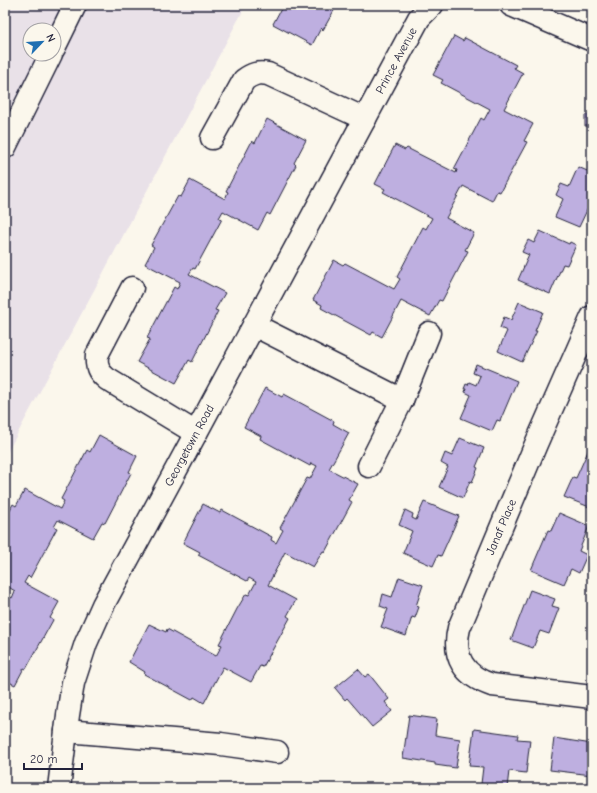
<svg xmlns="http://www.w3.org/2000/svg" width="597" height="793" font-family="'Comic Neue',sans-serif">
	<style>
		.built { fill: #e9e1e8; fill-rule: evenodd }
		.building { fill: #beafe0; stroke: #22223b }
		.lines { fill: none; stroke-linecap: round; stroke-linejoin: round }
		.minor-casing { stroke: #22223b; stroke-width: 25 }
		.minor { stroke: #fbf7ec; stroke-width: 22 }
		.labels { text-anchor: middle; stroke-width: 3.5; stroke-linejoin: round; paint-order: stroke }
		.street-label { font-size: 12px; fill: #22223b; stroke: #fbf7ec }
	</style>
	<rect width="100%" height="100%" fill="#fbf7ec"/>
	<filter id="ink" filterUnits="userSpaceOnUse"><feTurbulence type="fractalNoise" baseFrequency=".025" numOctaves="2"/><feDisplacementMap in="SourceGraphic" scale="8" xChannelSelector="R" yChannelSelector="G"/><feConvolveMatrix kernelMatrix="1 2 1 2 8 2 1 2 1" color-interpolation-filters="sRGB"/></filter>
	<g filter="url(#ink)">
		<!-- built -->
		<path class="built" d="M 5,5 L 246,5 L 5,457 ZM 30,30 L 54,30 L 54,54 L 30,54 Z"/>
		<!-- building -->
		<path class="building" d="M 279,5 L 337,5 L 323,30 L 321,28 L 312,45 L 273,24 L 282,7 Z
			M 454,36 L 463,41 L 465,38 L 516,65 L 514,68 L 523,73 L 504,109 L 533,124 L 524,141 L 527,142 L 500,192 L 497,191 L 492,201 L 463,186 L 446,218 L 474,233 L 465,250 L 468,251 L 442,301 L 439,300 L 430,316 L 401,301 L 382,337 L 373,332 L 371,335 L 321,308 L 322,305 L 313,300 L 334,260 L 343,265 L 345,263 L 394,289 L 400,279 L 397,277 L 423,227 L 426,229 L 432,218 L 383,192 L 385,189 L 375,184 L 395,145 L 405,150 L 407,148 L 456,173 L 457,170 L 454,169 L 481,118 L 484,120 L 490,109 L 441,83 L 443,80 L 433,75 Z
			M 592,114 L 592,126 L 585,126 L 585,115 Z
			M 267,119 L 306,140 L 294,163 L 296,165 L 270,215 L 267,213 L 258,230 L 223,211 L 219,218 L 222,219 L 195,269 L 193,268 L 189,274 L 225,293 L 215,310 L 218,311 L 192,362 L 189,360 L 176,383 L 137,362 L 150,339 L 147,338 L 174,287 L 177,289 L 180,282 L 145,264 L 154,247 L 151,245 L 178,196 L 181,197 L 190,180 L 225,199 L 228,192 L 226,191 L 252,141 L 255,143 Z
			M 578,167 L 592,173 L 592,206 L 591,209 L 588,208 L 579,227 L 555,217 L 563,199 L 556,195 L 561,184 L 569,187 Z
			M 540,231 L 569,244 L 570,242 L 576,245 L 567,265 L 563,264 L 550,294 L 518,280 L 529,255 L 522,252 L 528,240 L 534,243 Z
			M 519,302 L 543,312 L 535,331 L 537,331 L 522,362 L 498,351 L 507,331 L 500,328 L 504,317 L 511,320 Z
			M 476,364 L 517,381 L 500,421 L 497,420 L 492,431 L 461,418 L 471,395 L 465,392 L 466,389 L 464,389 L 466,384 L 468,385 L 469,382 L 476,385 L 480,376 L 473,373 Z
			M 265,388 L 282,397 L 284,394 L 334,421 L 333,424 L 349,433 L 329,469 L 358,484 L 349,500 L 352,502 L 325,552 L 323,551 L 313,567 L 285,552 L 268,585 L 296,600 L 287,616 L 290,618 L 263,667 L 260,666 L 251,682 L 223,667 L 204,703 L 194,697 L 192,700 L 144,674 L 145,672 L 129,662 L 149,624 L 166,632 L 167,629 L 216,656 L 222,645 L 219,644 L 237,609 L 246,594 L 249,595 L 256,582 L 249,578 L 247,581 L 232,573 L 198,555 L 200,552 L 183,543 L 203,504 L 220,513 L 222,510 L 272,537 L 271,540 L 276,543 L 283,530 L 280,528 L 307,478 L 310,479 L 317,466 L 311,463 L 310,466 L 260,439 L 261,436 L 244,427 Z
			M 99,435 L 137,456 L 129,472 L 131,473 L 105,523 L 102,522 L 93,538 L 58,520 L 54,527 L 57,528 L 30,578 L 28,576 L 24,583 L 59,602 L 50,618 L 53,620 L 26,669 L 24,668 L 15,685 L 5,680 L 5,603 L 9,596 L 12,598 L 15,591 L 5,585 L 5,519 L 13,504 L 16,506 L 25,490 L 60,509 L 64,501 L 61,499 L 87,450 L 90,452 Z
			M 460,438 L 484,448 L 476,467 L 478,468 L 472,482 L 470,481 L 463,498 L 439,487 L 448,467 L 441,463 L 445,453 L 452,456 Z
			M 592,442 L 592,508 L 564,497 L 573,477 L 576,478 Z
			M 424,502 L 459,516 L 441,556 L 438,555 L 433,566 L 403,553 L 412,531 L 399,525 L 405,510 L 413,514 L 412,518 L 416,520 Z
			M 559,513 L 589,526 L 579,551 L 587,555 L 579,573 L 571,569 L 564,584 L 531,570 L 548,530 L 551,531 Z
			M 399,577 L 423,585 L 416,606 L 419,607 L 415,618 L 412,617 L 406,636 L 381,627 L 388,609 L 380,606 L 383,594 L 392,597 Z
			M 530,590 L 555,599 L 552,606 L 559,608 L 549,634 L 540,631 L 533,648 L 511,640 Z
			M 592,626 L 592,651 L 589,650 Z
			M 358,669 L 365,677 L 369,674 L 389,699 L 385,702 L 392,711 L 372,727 L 347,698 L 345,700 L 335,688 Z
			M 409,715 L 437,719 L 435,735 L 460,739 L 456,768 L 435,765 L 435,763 L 403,758 Z
			M 474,729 L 518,735 L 517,739 L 530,740 L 526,773 L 509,771 L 507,788 L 481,784 L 483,767 L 469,766 Z
			M 554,738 L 592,744 L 592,775 L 550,770 Z"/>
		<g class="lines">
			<defs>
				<g id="minor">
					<path d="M 511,5 L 592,40"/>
					<path d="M 54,48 L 75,5"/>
					<path d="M 212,138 L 244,80 C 252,74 258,72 268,74 L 365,119"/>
					<path d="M 5,147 L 51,54"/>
					<path d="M 132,288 L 97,355 C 96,366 98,372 107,379 L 196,433"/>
					<path d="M 592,317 L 536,444 L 459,628 C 452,657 464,676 492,685 L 592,697"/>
					<path d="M 254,325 L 402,400"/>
					<path d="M 369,466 L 402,400 L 429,333"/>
					<path d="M 66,731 L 221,744 L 277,752"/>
					<path id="s1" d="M 59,788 L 68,715 L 73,683 L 86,643 L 103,605 L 196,433 L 419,18 L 432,5"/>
				</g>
			</defs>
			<!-- minor casing -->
			<use href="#minor" class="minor-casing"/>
			<!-- minor -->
			<use href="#minor" class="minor"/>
		</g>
	</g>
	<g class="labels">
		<!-- street labels -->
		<g class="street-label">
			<text dy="4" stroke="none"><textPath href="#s1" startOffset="808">Prince Avenue</textPath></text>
			<text dy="4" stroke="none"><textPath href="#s1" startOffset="371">Georgetown Road</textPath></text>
			<text transform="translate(501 527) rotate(-67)" y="4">Janaf Place</text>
		</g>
	</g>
	<!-- margin -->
	<rect width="597" height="793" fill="none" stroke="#fbf7ec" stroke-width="20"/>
	<rect x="10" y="10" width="577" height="773" fill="none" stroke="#22223b" stroke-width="1.5" filter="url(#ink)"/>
	<!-- north arrow -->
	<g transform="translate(42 42) rotate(65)"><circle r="19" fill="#fbf7ec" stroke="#a4a2a5"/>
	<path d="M0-3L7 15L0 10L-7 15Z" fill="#1f6fb2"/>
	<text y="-6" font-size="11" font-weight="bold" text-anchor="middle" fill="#22223b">N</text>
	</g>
	<!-- scale -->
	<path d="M24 763v6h58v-6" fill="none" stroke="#22223b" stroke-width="2"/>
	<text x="30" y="763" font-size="12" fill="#22223b" stroke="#fbf7ec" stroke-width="3" paint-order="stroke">20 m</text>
</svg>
